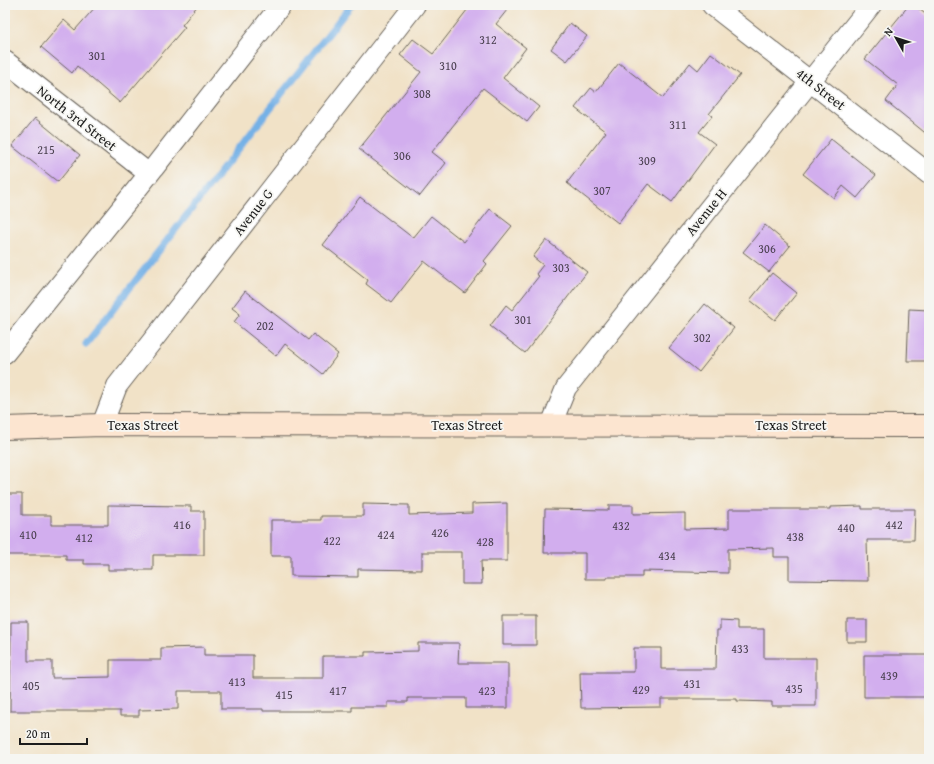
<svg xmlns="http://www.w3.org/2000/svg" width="934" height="764" font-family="'Gentium Book Plus',serif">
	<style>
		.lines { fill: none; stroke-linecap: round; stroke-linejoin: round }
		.stream { stroke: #74b1e6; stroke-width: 7 }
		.building { fill: #d2aeee }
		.street-casing { stroke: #676158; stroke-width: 22 }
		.secondary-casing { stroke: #676158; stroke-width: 24 }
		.street { stroke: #fff; stroke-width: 20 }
		.secondary { stroke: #fce5d0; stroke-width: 22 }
		.labels { text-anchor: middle; stroke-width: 3.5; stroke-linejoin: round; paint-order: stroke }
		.number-label { font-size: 12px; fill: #4a4050 }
		.street-label { font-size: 14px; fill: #1c1c1c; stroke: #f6f6f2 }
	</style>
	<rect width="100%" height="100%" fill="#f6f6f2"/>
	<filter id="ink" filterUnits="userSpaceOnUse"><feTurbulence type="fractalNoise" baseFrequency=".025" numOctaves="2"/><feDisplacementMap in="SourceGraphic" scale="8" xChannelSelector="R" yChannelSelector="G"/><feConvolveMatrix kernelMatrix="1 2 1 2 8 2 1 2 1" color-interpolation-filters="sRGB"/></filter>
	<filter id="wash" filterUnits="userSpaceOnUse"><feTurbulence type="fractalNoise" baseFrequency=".012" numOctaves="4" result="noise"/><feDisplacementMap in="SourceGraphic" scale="16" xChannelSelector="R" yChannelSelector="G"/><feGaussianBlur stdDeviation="0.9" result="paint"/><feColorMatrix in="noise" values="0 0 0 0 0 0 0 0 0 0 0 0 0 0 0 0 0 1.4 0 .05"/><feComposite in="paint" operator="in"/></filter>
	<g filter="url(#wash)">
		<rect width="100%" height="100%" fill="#f1e2c7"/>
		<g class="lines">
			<!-- stream -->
			<path class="stream" d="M 86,344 L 351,5"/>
		</g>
		<g id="blocks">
			<!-- building -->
			<path class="building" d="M 97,5 L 198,5 L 182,25 L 185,27 L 120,103 L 77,66 L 72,73 L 41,47 L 64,20 L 75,30 Z
				M 471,5 L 511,5 L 496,24 L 526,48 L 503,78 L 539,107 L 527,122 L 483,88 L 432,152 L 446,163 L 420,196 L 359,149 L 421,72 L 400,55 L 413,39 L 433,54 Z
				M 909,5 L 914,5 L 929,17 L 929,136 L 886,101 L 898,85 L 865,59 Z
				M 570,23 L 587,36 L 567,61 L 551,49 Z
				M 711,53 L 740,75 L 709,114 L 712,116 L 699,132 L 715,144 L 672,202 L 648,184 L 618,223 L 567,183 L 606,132 L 575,108 L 591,88 L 596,92 L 619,63 L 663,98 L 690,63 L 698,70 Z
				M 35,118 L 80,155 L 58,182 L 12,146 Z
				M 831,139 L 876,175 L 857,198 L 843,186 L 834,198 L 803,174 Z
				M 360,197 L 413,238 L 431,216 L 464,242 L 490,209 L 512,226 L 484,261 L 487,264 L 465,293 L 424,261 L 391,303 L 366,284 L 368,280 L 323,245 Z
				M 765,225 L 790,246 L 769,272 L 743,252 Z
				M 546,240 L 587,272 L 525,353 L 490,326 L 506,305 L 512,310 L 539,276 L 536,274 L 543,265 L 533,257 Z
				M 772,273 L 797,293 L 775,320 L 750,300 Z
				M 245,291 L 308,340 L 313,334 L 338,354 L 323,374 L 285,344 L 276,356 L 234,322 L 240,314 L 232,308 Z
				M 705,304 L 734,328 L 699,372 L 669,348 Z
				M 909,309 L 929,310 L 929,361 L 907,361 Z
				M 5,494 L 22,494 L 22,515 L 51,515 L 51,525 L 108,525 L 108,505 L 191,506 L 191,511 L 204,511 L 204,555 L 153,555 L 153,570 L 108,570 L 108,564 L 84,564 L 84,560 L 66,560 L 66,555 L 5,555 Z
				M 507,503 L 507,561 L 481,561 L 482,584 L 462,584 L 462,552 L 422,552 L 422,570 L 358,569 L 358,577 L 291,576 L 291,556 L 271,556 L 271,520 L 321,520 L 321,516 L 363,516 L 363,504 L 409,505 L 409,515 L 472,513 L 472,504 Z
				M 609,505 L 633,505 L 633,514 L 685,513 L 685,529 L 729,528 L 729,509 L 830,509 L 830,507 L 862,506 L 862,509 L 915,509 L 914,540 L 867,540 L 868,581 L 789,580 L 789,557 L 774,557 L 774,548 L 728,549 L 728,573 L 642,571 L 642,577 L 607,577 L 607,579 L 585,579 L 585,553 L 544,553 L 545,509 L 609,510 Z
				M 503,616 L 536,616 L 536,645 L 503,645 Z
				M 720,620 L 737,621 L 737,629 L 764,629 L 764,658 L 816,658 L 816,706 L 772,706 L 772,702 L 737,701 L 737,699 L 661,699 L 661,707 L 581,708 L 580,672 L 634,672 L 634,648 L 661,648 L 661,669 L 716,669 L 717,630 L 720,630 Z
				M 847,620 L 867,620 L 867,642 L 847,642 Z
				M 11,622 L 28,622 L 28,661 L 52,661 L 52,678 L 110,677 L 110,660 L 161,660 L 161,648 L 204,647 L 204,655 L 253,655 L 253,678 L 323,678 L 323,656 L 365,656 L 365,652 L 418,651 L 418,643 L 459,643 L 458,663 L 508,663 L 508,708 L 466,708 L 466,698 L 408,698 L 408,702 L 388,702 L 388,707 L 352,707 L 352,711 L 263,711 L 263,709 L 221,709 L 221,691 L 178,691 L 178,709 L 139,710 L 139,716 L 120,716 L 120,711 L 10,711 Z
				M 864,655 L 929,655 L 929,697 L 864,697 Z"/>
		</g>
	</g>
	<g filter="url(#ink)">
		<use href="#blocks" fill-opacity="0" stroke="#676158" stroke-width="1"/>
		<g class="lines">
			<defs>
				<path id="street" d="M 712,5 L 929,174
					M 5,61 L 149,174
					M 5,353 L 149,174 L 281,5
					M 102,425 L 117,386 L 415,5
					M 551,425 L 566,388 L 871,5"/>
				<path id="secondary" d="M 5,428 L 102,425 L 929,426"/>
			</defs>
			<!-- street casing -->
			<use href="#street" class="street-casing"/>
			<!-- secondary casing -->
			<use href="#secondary" class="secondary-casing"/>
			<!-- street -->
			<use href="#street" class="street"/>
			<!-- secondary -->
			<use href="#secondary" class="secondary"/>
		</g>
	</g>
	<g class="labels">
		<!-- number labels -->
		<g class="number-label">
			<text x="488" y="44">312</text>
			<text x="97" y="60">301</text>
			<text x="448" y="70">310</text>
			<text x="422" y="98">308</text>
			<text x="678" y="129">311</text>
			<text x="46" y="154">215</text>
			<text x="402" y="160">306</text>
			<text x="647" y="165">309</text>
			<text x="602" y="195">307</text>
			<text x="767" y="253">306</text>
			<text x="561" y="272">303</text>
			<text x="523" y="324">301</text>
			<text x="265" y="330">202</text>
			<text x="702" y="342">302</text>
			<text x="182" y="529">416</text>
			<text x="894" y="529">442</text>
			<text x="621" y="530">432</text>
			<text x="846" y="532">440</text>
			<text x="440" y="537">426</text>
			<text x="28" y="539">410</text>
			<text x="386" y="539">424</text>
			<text x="795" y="541">438</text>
			<text x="84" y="542">412</text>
			<text x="332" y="545">422</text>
			<text x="485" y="546">428</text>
			<text x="667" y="560">434</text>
			<text x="740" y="653">433</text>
			<text x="889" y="680">439</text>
			<text x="237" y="686">413</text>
			<text x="692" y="688">431</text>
			<text x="31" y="690">405</text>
			<text x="794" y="693">435</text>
			<text x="641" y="694">429</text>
			<text x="338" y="695">417</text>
			<text x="487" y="695">423</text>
			<text x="284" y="699">415</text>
		</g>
		<!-- street labels -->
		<g class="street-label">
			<text transform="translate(821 89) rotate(38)" y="5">4th Street</text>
			<text transform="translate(77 118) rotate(38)" y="5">North 3rd Street</text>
			<text transform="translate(253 212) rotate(-52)" y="5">Avenue G</text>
			<text transform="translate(706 212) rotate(-51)" y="5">Avenue H</text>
			<text x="143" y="430">Texas Street</text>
			<text x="467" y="430">Texas Street</text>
			<text x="791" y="430">Texas Street</text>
		</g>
	</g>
	<!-- margin -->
	<rect width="934" height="764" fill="none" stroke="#f6f6f2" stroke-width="20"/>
	<!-- north arrow -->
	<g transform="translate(896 38) rotate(309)" stroke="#f6f6f2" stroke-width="3" paint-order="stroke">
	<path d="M0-3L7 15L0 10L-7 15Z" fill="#1c1c1c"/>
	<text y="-6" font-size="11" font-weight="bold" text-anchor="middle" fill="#1c1c1c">N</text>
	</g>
	<!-- scale -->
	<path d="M20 738v6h67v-6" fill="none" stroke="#1c1c1c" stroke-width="2"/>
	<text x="26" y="738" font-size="12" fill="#1c1c1c" stroke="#f6f6f2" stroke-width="3" paint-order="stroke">20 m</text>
</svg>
